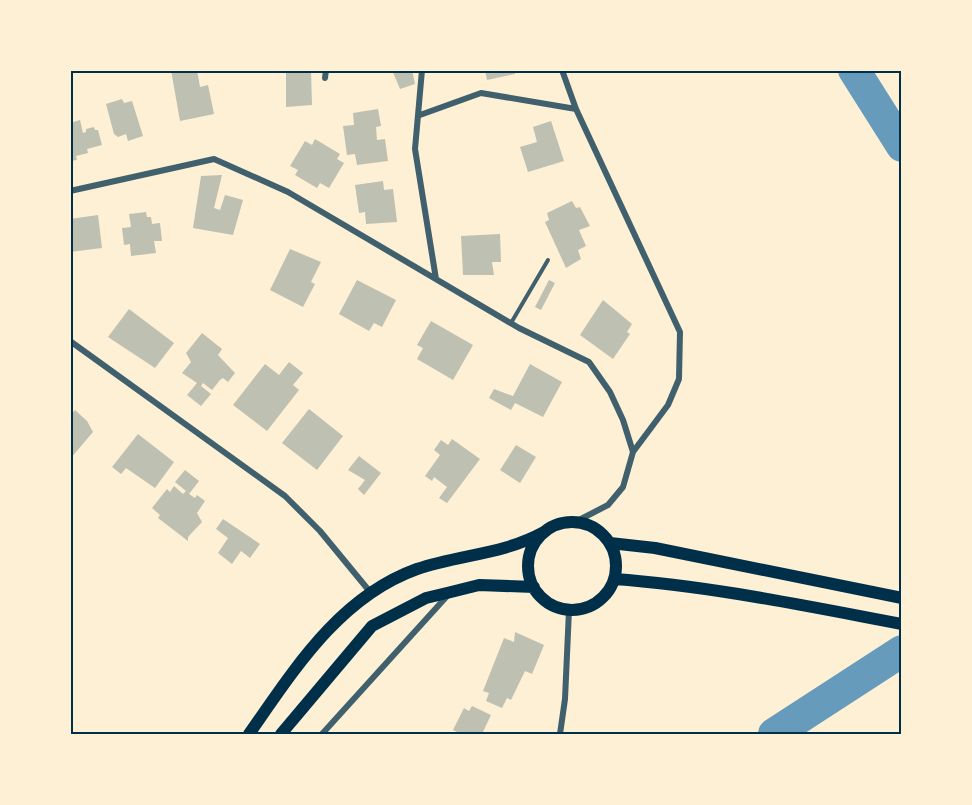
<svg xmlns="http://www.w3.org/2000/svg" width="972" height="805" font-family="'Zilla Slab',serif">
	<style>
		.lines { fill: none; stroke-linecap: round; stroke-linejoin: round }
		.river { stroke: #669bbc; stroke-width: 32 }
		.building { fill: #bec0b2 }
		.service { stroke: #3f606c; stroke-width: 4 }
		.minor { stroke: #3f606c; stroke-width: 6 }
		.secondary { stroke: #003049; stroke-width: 12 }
		.neatline { fill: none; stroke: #003049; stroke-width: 2 }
	</style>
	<rect width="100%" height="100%" fill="#fdf0d5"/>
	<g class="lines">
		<!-- river -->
		<path class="river" d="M 854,70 L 902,146
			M 774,734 L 902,651"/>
	</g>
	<!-- building -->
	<path class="building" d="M 171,70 L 197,70 L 200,87 L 208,85 L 214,114 L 180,121 Z
		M 286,70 L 311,70 L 312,105 L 286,107 Z
		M 392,70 L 412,70 L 415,84 L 400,89 Z
		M 485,70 L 515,70 L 515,74 L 487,80 Z
		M 122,99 L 124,103 L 132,101 L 143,136 L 128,141 L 126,134 L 118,137 L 114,134 L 106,104 Z
		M 378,109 L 381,126 L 376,127 L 377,140 L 385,139 L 388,161 L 357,165 L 355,154 L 347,155 L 343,126 L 354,125 L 353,113 Z
		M 80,120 L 83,133 L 86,132 L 86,129 L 94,127 L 95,130 L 98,130 L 102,145 L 87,149 L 88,153 L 76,156 L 77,160 L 70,161 L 70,123 Z
		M 551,121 L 564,161 L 528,172 L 520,147 L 537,142 L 533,127 Z
		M 315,139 L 340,154 L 337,159 L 344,163 L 329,188 L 320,183 L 317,188 L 295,175 L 298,170 L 290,166 L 305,141 L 312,145 Z
		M 222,175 L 214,208 L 220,210 L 225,195 L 243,200 L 233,235 L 193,228 L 201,176 Z
		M 383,181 L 384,190 L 393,189 L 397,222 L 366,224 L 365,212 L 359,213 L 355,185 Z
		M 572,201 L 576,208 L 580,207 L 590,226 L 579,230 L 586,246 L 578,250 L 581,259 L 566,268 L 545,222 L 549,220 L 547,213 Z
		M 146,212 L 147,217 L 151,217 L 152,224 L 160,223 L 162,241 L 154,241 L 156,253 L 131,256 L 130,244 L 124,245 L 122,228 L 131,227 L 129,214 Z
		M 98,215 L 102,248 L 70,252 L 70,219 Z
		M 500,234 L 501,262 L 492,262 L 494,275 L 463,275 L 461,236 Z
		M 290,249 L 321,262 L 311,282 L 315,284 L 303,307 L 270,290 Z
		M 357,280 L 396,300 L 382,327 L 374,323 L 369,331 L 339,314 Z
		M 549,280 L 555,283 L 541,310 L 535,307 Z
		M 603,300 L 632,324 L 627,332 L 630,334 L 613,359 L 580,335 Z
		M 129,309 L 174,343 L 155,368 L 108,337 Z
		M 431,321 L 473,345 L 453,380 L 417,359 L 423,348 L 417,345 Z
		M 202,333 L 222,349 L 218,355 L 235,373 L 228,382 L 223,378 L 220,380 L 212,390 L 203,383 L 201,386 L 211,394 L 201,406 L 187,395 L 197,383 L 182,373 L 191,362 L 186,353 Z
		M 289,362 L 303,373 L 293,385 L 299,390 L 267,431 L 233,405 L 265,364 L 279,375 Z
		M 530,364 L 562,382 L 543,417 L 515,403 L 511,410 L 489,398 L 494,389 L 513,396 Z
		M 309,409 L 343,436 L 317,470 L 282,443 Z
		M 75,410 L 87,421 L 93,432 L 70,459 L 70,416 Z
		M 138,434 L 174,462 L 155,488 L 126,468 L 121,474 L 112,467 Z
		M 452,439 L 480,459 L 447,503 L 439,498 L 447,487 L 434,477 L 432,481 L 425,476 L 440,455 L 434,450 L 441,440 L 448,445 Z
		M 516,445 L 536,457 L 520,483 L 500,470 Z
		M 359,456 L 381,473 L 364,495 L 358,489 L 365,480 L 348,470 Z
		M 185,470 L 199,481 L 189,494 L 195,498 L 197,495 L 205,501 L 197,513 L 202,522 L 188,537 L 188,541 L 158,518 L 160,515 L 152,508 L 167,489 L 170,492 L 174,486 L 183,494 L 186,491 L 175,482 Z
		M 223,519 L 260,544 L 250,558 L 241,551 L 232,564 L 218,553 L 228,538 L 216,529 Z
		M 515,632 L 544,645 L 532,674 L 525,671 L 511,700 L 507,698 L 502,708 L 486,701 L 489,693 L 483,691 L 504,638 L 514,642 Z
		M 472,706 L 491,715 L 482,734 L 461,734 L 453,730 L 464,708 L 469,711 Z"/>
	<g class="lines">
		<!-- service -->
		<path class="service" d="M 511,323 L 548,260"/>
		<!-- minor -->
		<path class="minor" d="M 422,70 L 415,149 L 436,279
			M 562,70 L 576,109 L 680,332 L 679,379 L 668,405 L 633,452 L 623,487 L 608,505 L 577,521
			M 325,78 L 326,70
			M 420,115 L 481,93 L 576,109
			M 70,191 L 214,159 L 288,192 L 519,328 L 589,362 L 610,392 L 623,420 L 633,452
			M 70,341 L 285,496 L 320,531 L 371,593
			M 322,734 L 448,595
			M 560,734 L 565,699 L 569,610"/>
		<!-- secondary -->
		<path class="secondary" d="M528 566a44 44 0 1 1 88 0a44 44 0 1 1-88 0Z
			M 610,543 L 655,548 L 902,598
			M 614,579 C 711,586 806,606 902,624
			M 249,734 C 294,670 339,597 417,569 C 461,554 502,555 544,532
			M 281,734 L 372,626 L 426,598 L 451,592 L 479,585 L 534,587"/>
	</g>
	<!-- border -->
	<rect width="972" height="805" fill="none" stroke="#fdf0d5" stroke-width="144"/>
	<rect x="72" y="72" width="828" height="661" class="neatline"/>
</svg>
